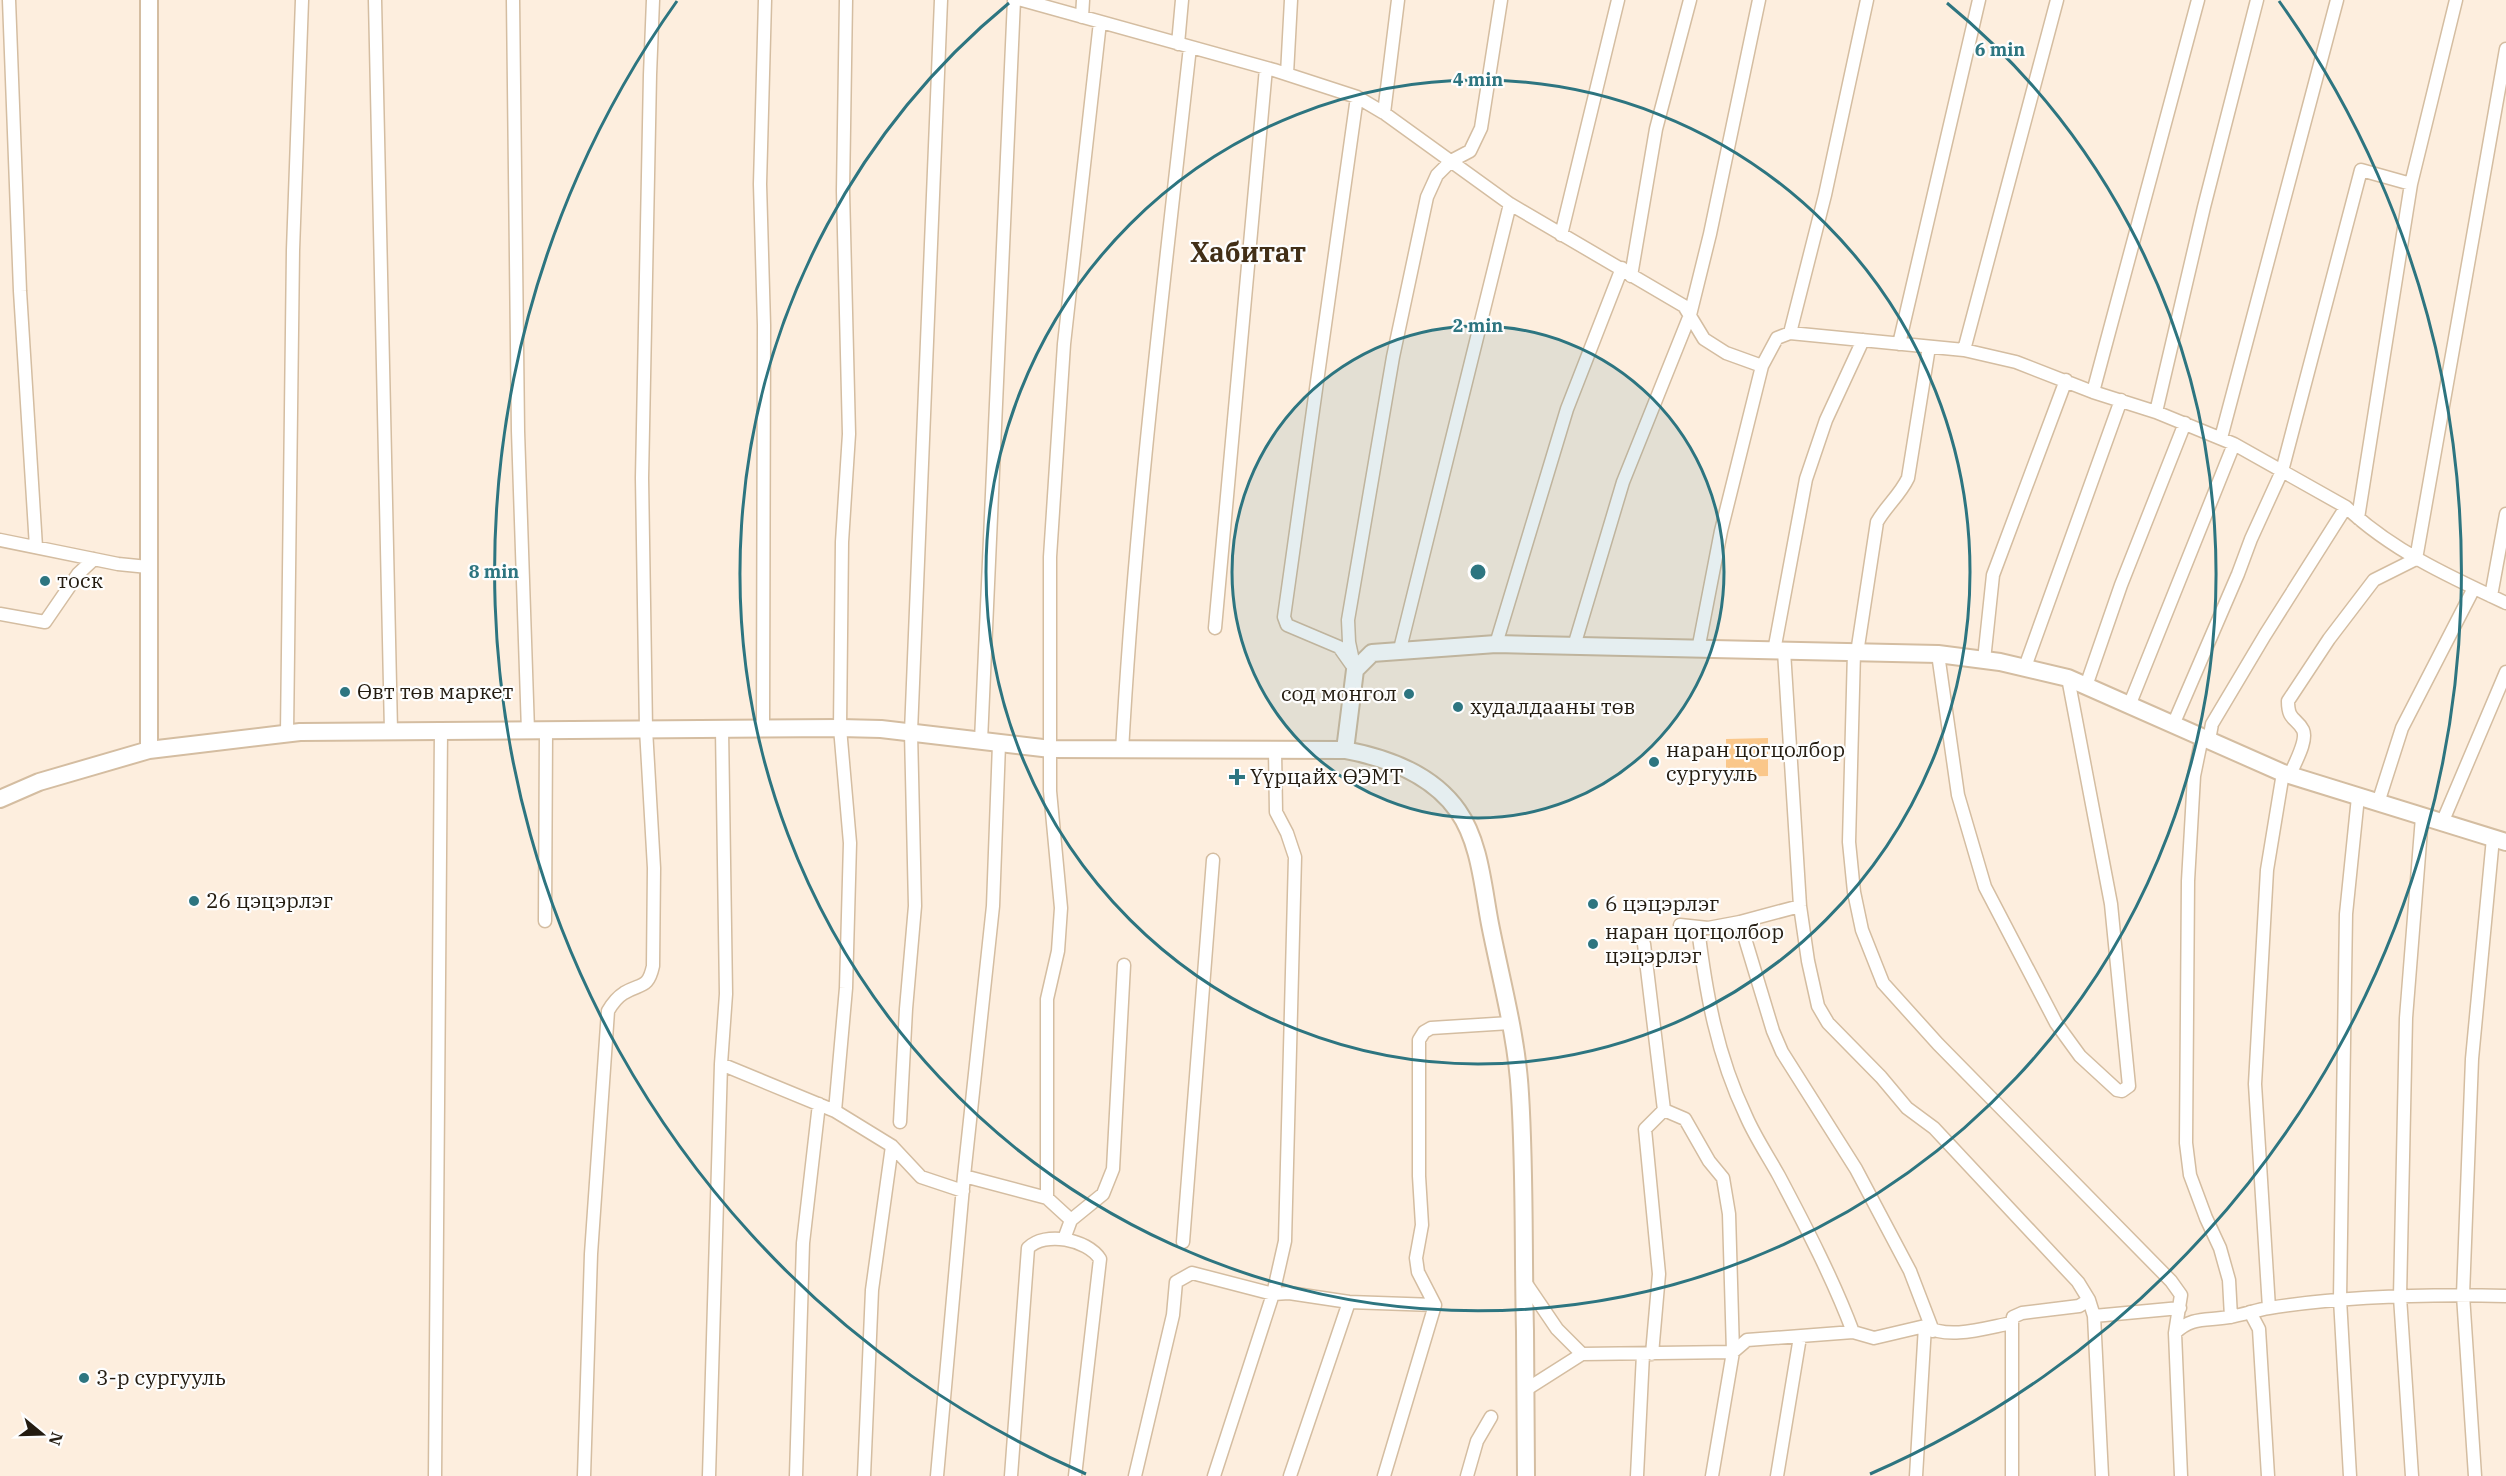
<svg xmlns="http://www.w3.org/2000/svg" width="2506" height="1476" font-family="'IBM Plex Serif',serif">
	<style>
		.green { fill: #fac78a }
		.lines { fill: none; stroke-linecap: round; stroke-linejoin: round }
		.street-casing { stroke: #d4bda1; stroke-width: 15 }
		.secondary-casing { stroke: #d4bda1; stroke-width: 20 }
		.street { stroke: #fff; stroke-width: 12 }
		.secondary { stroke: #fff; stroke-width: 16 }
		.ring { fill: none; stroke: #2d7580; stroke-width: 3 }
		.poi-dot { fill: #2d7580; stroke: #fefefe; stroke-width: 2 }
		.labels { text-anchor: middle; stroke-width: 4.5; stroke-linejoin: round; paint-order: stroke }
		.poi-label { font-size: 21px; fill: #241c11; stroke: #fefefe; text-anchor: start }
		.district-label { font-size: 27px; font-weight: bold; fill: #422f17; stroke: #fefefe }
		.centre { fill: #2d7580; stroke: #fefefe; stroke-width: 3 }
		.ring-label { font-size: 18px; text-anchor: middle; font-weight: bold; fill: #2d7580; stroke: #fefefe; stroke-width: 4.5; stroke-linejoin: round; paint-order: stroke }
	</style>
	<rect width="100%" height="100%" fill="#fdeede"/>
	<!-- green -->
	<path class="green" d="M 1768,738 L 1768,776 L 1726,777 L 1726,739 Z"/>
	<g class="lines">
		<defs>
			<path id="street" d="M 9,0 L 20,291 L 36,547
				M 375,0 L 391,731
				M 513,0 L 518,431 L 528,731
				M 1022,0 L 1274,70 L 1357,97 L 1384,113 L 1510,204 L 1684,306 L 1704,339 L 1726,353 L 1762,366 L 1777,338 L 1790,333 L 1964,350 L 2016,362 L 2093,392 L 2156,412 L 2234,444 L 2346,507 C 2391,550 2450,577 2506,603
				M 1082,17 L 1083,0
				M 1178,44 L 1182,0
				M 1287,74 L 1291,0
				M 1384,113 L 1398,0
				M 1561,235 L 1618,0
				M 1631,276 L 1656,129 L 1690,0
				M 1790,333 L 1825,195 L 1867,0
				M 1899,344 L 1979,0
				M 1964,350 L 2057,0
				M 2093,392 L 2198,0
				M 2156,412 L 2204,207 L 2257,0
				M 2221,438 L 2337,0
				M 2358,518 L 2411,184 L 2456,0
				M 0,540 L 118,564 L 148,567
				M 2491,596 L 2506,514
				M 0,614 L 45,622 L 78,574 L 94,559
				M 1215,628 L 1266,68
				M 1496,644 L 1567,409 L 1622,268
				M 1574,646 L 1623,482 L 1690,315 L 1710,234 L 1759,0
				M 1400,649 L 1510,204
				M 1698,650 L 1721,531 L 1762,366
				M 1774,651 L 1806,479 L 1826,420 L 1863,340
				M 1784,651 L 1800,906 L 1808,961 L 1818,1006 L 1828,1023 L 1881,1077 L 1907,1108 L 1934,1128 L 2078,1282 L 2089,1300 L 2094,1316 L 2102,1476
				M 1854,652 L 1849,842 L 1854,892 L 1862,930 L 1883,983 L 1938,1044 L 2171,1281 L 2181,1295 L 2175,1333 L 2181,1476
				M 1857,653 L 1877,522 C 1886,506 1900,495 1908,478 L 1929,347
				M 1938,654 L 1958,795 L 1985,887 L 2056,1023 L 2080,1056 L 2117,1090 L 2122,1091 L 2129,1086 L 2111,904 L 2068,678
				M 1984,660 L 1993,575 L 2066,380
				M 1351,664 L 1339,647 L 1287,625 L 1284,617 L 1357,97
				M 2025,667 L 2121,400
				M 1355,670 L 1349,642 L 1348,620 L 1393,357 L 1427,197 L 1437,175 L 1451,161 L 1470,151 L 1481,128 L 1501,0
				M 2086,686 L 2121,585 L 2185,423
				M 2129,706 L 2234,444
				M 2173,725 L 2238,574 L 2251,539 L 2282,471 L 2361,170 L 2411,184
				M 763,728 L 764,325 L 760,184 L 765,0
				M 722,729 L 726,994 L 721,1064 L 835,1111 L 892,1146 L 921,1177 L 963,1191
				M 287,733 L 293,250 L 302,0
				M 2202,737 L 2194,776 L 2188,881 L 2186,1143 L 2190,1175 L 2206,1218 L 2220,1248 L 2229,1280 L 2231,1317
				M 2209,740 L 2212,724 L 2265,635 L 2346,507
				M 981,741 L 1014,0
				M 1122,751 C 1135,515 1164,281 1190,47
				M 2290,775 C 2294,764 2308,741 2303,730 C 2296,717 2288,721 2288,701 L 2329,639 L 2374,580 L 2416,559 L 2506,49
				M 2378,803 L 2402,728 L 2474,588
				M 2442,823 L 2506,672
				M 545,921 L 546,731
				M 1740,922 L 1773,1031 L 1782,1052 L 1856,1169 L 1910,1271 L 1933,1331
				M 1680,925 L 1708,928 L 1740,922 L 1800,906
				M 1698,928 C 1706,994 1717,1055 1746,1116 C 1755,1137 1768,1156 1779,1176 C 1806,1227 1833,1279 1853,1332
				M 1644,944 L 1664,1110
				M 1664,1110 L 1685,1119 L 1709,1161 L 1723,1178 L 1729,1214 L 1733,1352 L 1712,1476
				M 835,1111 L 846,988 L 850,843 L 840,728 L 842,542 L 849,434 L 843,191 L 846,0
				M 900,1122 L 906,1009 L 915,906 L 911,732 L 941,0
				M 964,1176 L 1047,1198 L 1071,1220 L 1064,1239
				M 1047,1198 L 1047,999 L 1058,951 L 1061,908 L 1050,791 L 1050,557 L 1064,344 L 1100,22
				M 1071,1220 L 1103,1194 L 1113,1169 L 1124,965
				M 1183,1242 L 1213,860
				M 1525,1282 L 1557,1329 L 1582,1354
				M 2269,1308 L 2255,1084 L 2267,870 L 2283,773
				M 2250,1312 L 2259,1329 L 2268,1476
				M 2094,1316 L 2180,1308
				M 2012,1323 L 2012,1476
				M 2175,1333 C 2192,1316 2207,1321 2229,1317 C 2243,1315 2256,1310 2269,1308 C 2347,1296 2427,1294 2506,1296
				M 1652,1354 L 1659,1274 L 1645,1129 L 1664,1110
				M 1527,1389 L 1582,1354 L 1733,1352 L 1747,1340 L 1853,1332 L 1874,1338 L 1925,1326 C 1949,1340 1985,1328 2012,1323 L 2013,1317 L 2022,1313 L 2079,1306 L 2089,1300
				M 435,1476 L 441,730
				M 584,1476 L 591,1254 L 608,1011 C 612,1004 616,998 624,993 C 641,983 648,989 653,966 L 654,868 L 646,729 L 642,478 L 650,75 L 653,0
				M 709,1476 L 721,1064
				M 796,1476 L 803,1243 L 819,1104
				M 864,1476 L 872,1290 L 892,1146
				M 937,1476 L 964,1176 L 993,906 L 999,744
				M 1011,1476 L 1028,1248 C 1045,1231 1087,1239 1100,1259 L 1075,1476
				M 1135,1476 L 1173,1315 L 1176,1282 L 1192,1273 L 1273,1294 L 1289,1293 L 1349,1302 L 1435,1305
				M 1214,1476 L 1273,1294 L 1285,1241 L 1295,857 L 1287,833 L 1276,812 L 1275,750
				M 1290,1476 L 1349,1302
				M 1384,1476 L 1435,1305 L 1418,1272 L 1416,1258 L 1422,1225 L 1419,1176 L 1419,1040 L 1424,1032 L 1431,1028 L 1510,1023
				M 1467,1476 L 1477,1441 L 1491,1417
				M 1637,1476 L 1643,1354
				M 1777,1476 L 1800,1337
				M 1916,1476 L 1925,1326
				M 2350,1476 L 2340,1299 L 2346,914 L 2358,797
				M 2412,1476 L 2400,1297 L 2406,1018 L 2422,817
				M 2475,1476 L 2463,1295 L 2472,1059 L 2493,838"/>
			<path id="secondary" d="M 149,0 L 149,750
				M 1345,750 L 1355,670 L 1372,653 L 1496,644 L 1938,654 L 2000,662 L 2068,678 L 2283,773 L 2506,842
				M 0,799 L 39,782 L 149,750 L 300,732 L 840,728 L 881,729 L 1051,749 L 1345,750 C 1389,758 1432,774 1458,811 C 1480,842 1483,888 1490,924 C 1501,980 1517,1037 1520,1094 C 1525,1173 1523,1252 1525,1331 C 1525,1379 1526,1427 1526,1476"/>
		</defs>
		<!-- street casing -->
		<use href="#street" class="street-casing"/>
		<!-- secondary casing -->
		<use href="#secondary" class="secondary-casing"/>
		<!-- street -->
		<use href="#street" class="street"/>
		<!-- secondary -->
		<use href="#secondary" class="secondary"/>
	</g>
	<!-- distance rings -->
	<circle cx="1478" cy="572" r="246" fill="#2d7580" fill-opacity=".12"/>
	<g class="ring">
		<circle cx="1478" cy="572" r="246"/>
		<circle cx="1478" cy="572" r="492"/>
		<path d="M1947 3A738 738 0 1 1 1009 3"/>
		<path d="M1086 1474A984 984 0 0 1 677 1M2279 1A984 984 0 0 1 1870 1474"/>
	</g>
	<!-- markers -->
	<g class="poi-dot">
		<circle cx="45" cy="581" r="6"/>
		<circle cx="345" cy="692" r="6"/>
		<circle cx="1409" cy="694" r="6"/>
		<circle cx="1458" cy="707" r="6"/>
		<circle cx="1654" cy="762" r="6"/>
		<path d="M1234 768h6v6h6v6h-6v6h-6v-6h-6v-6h6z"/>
		<circle cx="194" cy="901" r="6"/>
		<circle cx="1593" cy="904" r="6"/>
		<circle cx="1593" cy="944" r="6"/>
		<circle cx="84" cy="1378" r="6"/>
	</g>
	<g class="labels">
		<!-- poi labels -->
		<g class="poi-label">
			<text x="57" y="588">тоск</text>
			<text x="357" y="699">Өвт төв маркет</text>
			<text x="1397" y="701" text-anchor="end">сод монгол</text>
			<text x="1470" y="714">худалдааны төв</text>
			<text x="1666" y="757">наран цогцолбор<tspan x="1666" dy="24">сургууль</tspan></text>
			<text x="1250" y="784">Үүрцайх ӨЭМТ</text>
			<text x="206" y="908">26 цэцэрлэг</text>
			<text x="1605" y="911">6 цэцэрлэг</text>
			<text x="1605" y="939">наран цогцолбор<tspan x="1605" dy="24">цэцэрлэг</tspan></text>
			<text x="96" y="1385">3-р сургууль</text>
		</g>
		<!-- district labels -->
		<g class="district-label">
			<text x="1248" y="262">Хабитат</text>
		</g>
	</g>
	<circle cx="1478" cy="572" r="9" class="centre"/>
	<g class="ring-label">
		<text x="2000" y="56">6 min</text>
		<text x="1478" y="86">4 min</text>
		<text x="1478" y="332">2 min</text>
		<text x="494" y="578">8 min</text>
	</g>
	<!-- north arrow -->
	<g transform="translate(42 1434) rotate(109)" stroke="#fefefe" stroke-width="4.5" paint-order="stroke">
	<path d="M0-4.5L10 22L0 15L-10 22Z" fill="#241c11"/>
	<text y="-9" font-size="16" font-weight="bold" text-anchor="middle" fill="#241c11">N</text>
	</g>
</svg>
